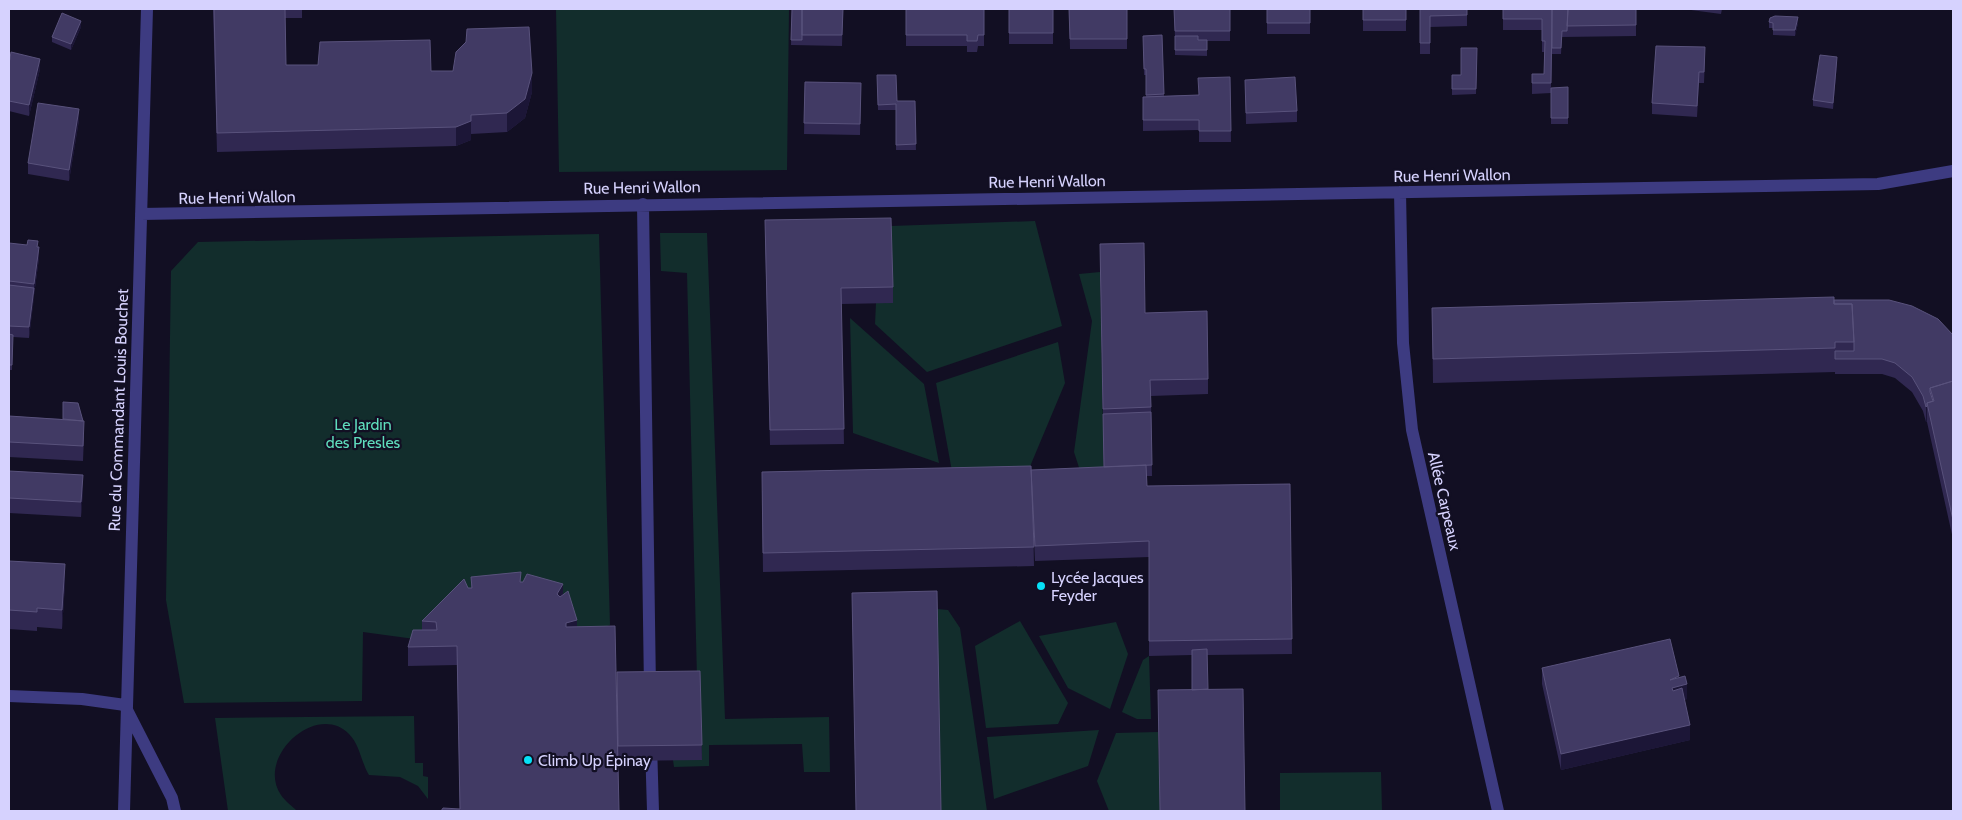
<svg xmlns="http://www.w3.org/2000/svg" width="1962" height="820" font-family="Cabin,sans-serif">
	<style>
		.green { fill: #122d2c }
		.lines { fill: none; stroke-linecap: round; stroke-linejoin: round }
		.minor { stroke: #3d3b81; stroke-width: 12 }
		.wall { fill: #302851 }
		.shaded-wall { fill: #1c1637 }
		.building { fill: #413a64; stroke: #59527c }
		.poi-dot { fill: #06e0f6; stroke: #120f23; stroke-width: 2 }
		.labels { text-anchor: middle; stroke-width: 4.5; stroke-linejoin: round; paint-order: stroke }
		.street-label { font-size: 16px; fill: #d6d2fe; stroke: #120f23 }
		.park-label { font-size: 16px; fill: #5fdcbc; stroke: #120f23 }
		.poi-label { font-size: 16px; fill: #d6d2fe; stroke: #120f23; text-anchor: start }
	</style>
	<rect width="100%" height="100%" fill="#120f23"/>
	<!-- green -->
	<path class="green" d="M 556,9 L 789,9 L 787,170 L 559,172 Z
		M 1035,221 L 1062,326 L 927,372 L 875,324 L 876,303 L 893,302 L 891,226 Z
		M 660,233 L 707,233 L 725,719 L 829,717 L 830,772 L 804,772 L 802,744 L 709,745 L 709,766 L 674,767 L 673,760 L 702,760 L 697,678 L 687,273 L 661,271 Z
		M 599,234 L 610,625 L 576,637 L 422,640 L 363,632 L 362,701 L 184,703 L 166,600 L 171,271 L 198,242 Z
		M 1100,272 L 1104,482 L 1084,483 L 1074,452 L 1092,321 L 1079,274 Z
		M 850,318 L 924,384 L 939,463 L 853,433 Z
		M 1058,342 L 1065,383 L 1026,476 L 953,477 L 936,383 Z
		M 937,609 L 948,610 L 960,628 L 987,811 L 941,811 Z
		M 1020,621 L 1068,703 L 1058,724 L 986,728 L 975,646 Z
		M 1116,622 L 1128,654 L 1110,709 L 1068,688 L 1039,636 Z
		M 1149,656 L 1151,719 L 1137,719 L 1122,712 L 1143,660 Z
		M 414,716 L 415,763 L 423,763 L 423,776 L 428,777 L 428,799 L 418,786 L 400,777 L 369,775 C 361,762 360,745 349,734 C 317,701 255,757 281,795 C 285,801 292,806 297,811 L 228,811 L 215,718 Z
		M 1099,730 L 1088,766 L 994,799 L 987,737 Z
		M 1158,732 L 1160,811 L 1109,811 L 1097,781 L 1116,733 Z
		M 1381,772 L 1382,811 L 1280,811 L 1280,773 Z"/>
	<g class="lines">
		<!-- minor -->
		<path class="minor" d="M 1400,192 L 1403,343 L 1412,430 L 1498,811
			M 643,204 L 650,689
			M 141,214 L 1878,184 L 1953,171
			M 9,696 L 82,699 L 125,705
			M 126,708 L 172,798 L 175,811
			M 651,744 L 653,811
			M 124,811 L 147,9"/>
	</g>
	<!-- wall -->
	<path class="wall" d="M 213,9 L 302,9 L 302,18 L 285,18 L 286,65 L 431,71 L 532,92 L 525,118 L 507,132 L 471,134 L 471,140 L 456,146 L 217,152 Z
		M 792,9 L 843,9 L 842,46 L 791,45 Z
		M 906,9 L 984,9 L 984,46 L 978,46 L 977,52 L 967,52 L 967,46 L 906,46 Z
		M 1009,9 L 1053,9 L 1053,44 L 1009,44 Z
		M 1069,9 L 1127,9 L 1127,49 L 1070,49 Z
		M 1174,9 L 1230,9 L 1230,41 L 1207,41 L 1207,56 L 1175,55 L 1175,39 Z
		M 1267,9 L 1310,9 L 1310,34 L 1267,34 Z
		M 1363,9 L 1406,9 L 1406,31 L 1363,31 Z
		M 1420,9 L 1467,9 L 1467,26 L 1430,27 L 1430,54 L 1420,54 Z
		M 1503,9 L 1636,9 L 1636,36 L 1562,37 L 1561,54 L 1552,54 L 1552,38 L 1551,88 L 1568,87 L 1568,124 L 1551,124 L 1551,93 L 1532,94 L 1532,74 L 1544,74 L 1544,52 L 1542,52 L 1542,30 L 1503,30 Z
		M 1691,9 L 1722,9 L 1721,14 L 1691,10 Z
		M 1769,22 L 1798,23 L 1795,36 L 1773,35 L 1773,28 L 1769,28 Z
		M 81,27 L 71,50 L 52,42 L 52,37 Z
		M 1162,35 L 1164,96 L 1198,95 L 1230,77 L 1231,142 L 1199,142 L 1199,130 L 1143,131 L 1143,97 L 1146,97 L 1146,75 L 1144,75 L 1143,36 Z
		M 1477,48 L 1476,94 L 1452,95 L 1452,75 L 1461,75 Z
		M 1705,58 L 1704,83 L 1699,83 L 1697,117 L 1652,114 L 1652,103 Z
		M 1837,63 L 1833,109 L 1813,106 L 1813,100 Z
		M 9,64 L 40,69 L 29,116 L 9,111 Z
		M 877,75 L 897,101 L 915,101 L 916,150 L 896,150 L 896,110 L 878,110 Z
		M 1245,80 L 1297,111 L 1297,122 L 1246,124 Z
		M 805,82 L 861,83 L 860,135 L 804,134 Z
		M 79,120 L 69,181 L 28,174 L 28,163 Z
		M 765,236 L 893,287 L 893,303 L 841,304 L 844,444 L 770,445 Z
		M 9,243 L 38,247 L 39,258 L 34,295 L 29,338 L 13,337 L 12,370 L 9,370 Z
		M 1100,244 L 1145,313 L 1208,379 L 1208,394 L 1151,396 L 1152,476 L 1147,476 L 1147,486 L 1290,484 L 1292,654 L 1207,655 L 1192,690 L 1192,655 L 1149,656 L 1149,557 L 1035,561 L 1033,518 L 1034,566 L 763,572 L 762,491 L 1032,470 L 1104,467 Z
		M 1834,302 L 1953,335 L 1953,539 L 1927,422 L 1926,422 L 1923,411 L 1912,392 L 1895,378 L 1882,374 L 1835,374 L 1835,367 L 1835,372 L 1433,383 L 1432,308 Z
		M 9,416 L 63,419 L 84,436 L 83,461 L 9,457 Z
		M 9,471 L 83,490 L 81,517 L 9,513 Z
		M 9,561 L 65,583 L 62,629 L 37,627 L 37,631 L 9,629 Z
		M 471,577 L 521,582 L 563,595 L 577,627 L 617,706 L 700,671 L 702,760 L 618,761 L 460,809 L 457,665 L 408,666 L 408,647 L 422,630 L 422,621 L 468,588 L 471,588 Z
		M 1542,668 L 1679,678 L 1687,699 L 1684,700 L 1690,740 L 1561,770 L 1542,684 Z"/>
	<!-- shaded-wall -->
	<path class="shaded-wall" d="M 1798,17 L 1798,23 L 1795,36 L 1795,30 Z
		M 81,21 L 81,27 L 71,50 L 71,44 Z
		M 1837,57 L 1837,63 L 1833,109 L 1833,103 Z
		M 40,59 L 40,69 L 29,116 L 29,105 Z
		M 532,73 L 532,92 L 525,118 L 507,132 L 507,113 Z
		M 79,109 L 79,120 L 69,181 L 69,170 Z
		M 471,121 L 471,140 L 456,146 L 456,127 Z
		M 39,247 L 39,258 L 34,295 L 34,284 Z
		M 34,288 L 34,299 L 29,338 L 29,327 Z
		M 1927,406 L 1927,422 L 1926,422 L 1926,407 Z
		M 83,475 L 83,490 L 81,517 L 81,502 Z
		M 65,564 L 65,583 L 62,629 L 62,610 Z
		M 563,584 L 563,603 L 557,594 Z
		M 577,620 L 577,639 L 566,646 L 566,623 Z
		M 1679,676 L 1679,686 L 1687,684 L 1687,699 L 1672,703 L 1670,680 Z
		M 1690,725 L 1690,740 L 1561,770 L 1561,754 Z"/>
	<!-- building -->
	<path class="building" d="M 214,9 L 285,9 L 286,65 L 318,65 L 320,42 L 430,40 L 431,71 L 453,71 L 456,52 L 466,42 L 467,29 L 529,27 L 532,73 L 525,99 L 507,113 L 471,115 L 471,121 L 456,127 L 217,133 Z
		M 792,9 L 802,9 L 802,40 L 791,40 Z
		M 802,9 L 843,9 L 842,35 L 802,35 Z
		M 906,9 L 984,9 L 984,35 L 978,35 L 977,41 L 967,41 L 967,35 L 906,35 Z
		M 1009,9 L 1053,9 L 1053,33 L 1009,33 Z
		M 1069,9 L 1127,9 L 1127,39 L 1070,39 Z
		M 1174,9 L 1230,9 L 1230,31 L 1175,31 Z
		M 1267,9 L 1310,9 L 1310,23 L 1267,23 Z
		M 1363,9 L 1406,9 L 1406,20 L 1363,20 Z
		M 1420,9 L 1467,9 L 1467,15 L 1430,16 L 1430,43 L 1420,43 Z
		M 1503,9 L 1552,9 L 1551,83 L 1532,83 L 1532,74 L 1544,74 L 1545,41 L 1542,41 L 1542,19 L 1503,19 Z
		M 1552,9 L 1568,9 L 1567,31 L 1562,31 L 1561,48 L 1552,48 Z
		M 1568,9 L 1636,9 L 1636,25 L 1567,26 Z
		M 62,13 L 81,21 L 71,44 L 52,37 Z
		M 1775,16 L 1798,17 L 1795,30 L 1773,30 L 1773,23 L 1769,22 L 1770,18 Z
		M 1162,35 L 1164,94 L 1146,95 L 1146,69 L 1144,69 L 1143,36 Z
		M 1175,36 L 1198,36 L 1198,40 L 1207,40 L 1207,50 L 1175,50 Z
		M 1656,46 L 1705,47 L 1704,72 L 1699,72 L 1697,106 L 1652,103 Z
		M 1461,48 L 1477,48 L 1476,89 L 1452,89 L 1452,75 L 1461,75 Z
		M 11,52 L 40,59 L 29,105 L 9,101 L 9,64 Z
		M 1820,55 L 1837,57 L 1833,103 L 1813,100 Z
		M 877,75 L 896,75 L 897,101 L 915,101 L 916,144 L 896,145 L 896,104 L 878,105 Z
		M 1230,77 L 1231,131 L 1199,131 L 1199,120 L 1143,120 L 1143,97 L 1199,95 L 1198,78 Z
		M 1295,77 L 1297,111 L 1246,113 L 1245,80 Z
		M 805,82 L 861,83 L 860,124 L 804,123 Z
		M 1568,87 L 1568,118 L 1551,118 L 1551,88 Z
		M 38,103 L 79,109 L 69,170 L 28,163 Z
		M 891,218 L 893,287 L 841,288 L 844,429 L 770,430 L 765,220 Z
		M 28,240 L 38,241 L 37,247 L 39,247 L 34,284 L 9,281 L 9,243 L 27,245 Z
		M 1144,243 L 1145,313 L 1207,311 L 1208,379 L 1150,380 L 1151,407 L 1103,409 L 1100,244 Z
		M 9,285 L 34,288 L 29,327 L 9,326 Z
		M 1834,297 L 1834,304 L 1852,304 L 1854,342 L 1835,342 L 1835,348 L 1433,359 L 1432,308 Z
		M 1834,300 L 1889,300 L 1912,306 L 1938,319 L 1953,335 L 1953,381 L 1930,388 L 1930,392 L 1933,401 L 1927,403 L 1927,406 L 1926,407 L 1923,396 L 1912,377 L 1895,363 L 1882,359 L 1835,359 L 1835,351 L 1854,351 L 1854,342 L 1852,304 L 1834,304 Z
		M 9,334 L 13,335 L 12,365 L 9,365 Z
		M 1953,381 L 1953,520 L 1927,403 L 1934,401 L 1930,388 Z
		M 63,402 L 78,403 L 83,421 L 63,419 Z
		M 1151,412 L 1152,465 L 1104,467 L 1103,414 Z
		M 9,416 L 84,421 L 83,446 L 9,442 Z
		M 1146,465 L 1147,486 L 1290,484 L 1292,639 L 1149,641 L 1149,541 L 1035,546 L 1031,470 Z
		M 1031,466 L 1034,547 L 763,553 L 762,472 Z
		M 9,471 L 83,475 L 81,502 L 9,498 Z
		M 9,561 L 65,564 L 62,610 L 37,608 L 37,612 L 9,610 Z
		M 521,572 L 520,582 L 523,582 L 527,574 L 563,584 L 557,594 L 560,597 L 568,591 L 577,620 L 566,623 L 566,627 L 615,626 L 619,811 L 441,811 L 443,808 L 460,809 L 457,646 L 408,647 L 413,630 L 437,630 L 436,622 L 422,621 L 464,579 L 468,588 L 472,588 L 471,577 Z
		M 937,591 L 941,811 L 856,811 L 852,593 Z
		M 1670,639 L 1679,676 L 1670,680 L 1685,676 L 1687,684 L 1672,688 L 1673,691 L 1682,688 L 1690,725 L 1561,754 L 1542,668 Z
		M 1207,649 L 1208,689 L 1192,690 L 1192,650 Z
		M 700,671 L 702,745 L 618,746 L 617,672 Z
		M 1243,689 L 1245,811 L 1160,811 L 1158,690 Z"/>
	<!-- markers -->
	<g class="poi-dot">
		<circle cx="1041" cy="586" r="5"/>
		<circle cx="528" cy="760" r="5"/>
	</g>
	<g class="labels">
		<!-- street labels -->
		<g class="street-label">
			<text transform="translate(1452 175) rotate(-1)" y="6">Rue Henri Wallon</text>
			<text transform="translate(1047 181) rotate(-1)" y="6">Rue Henri Wallon</text>
			<text transform="translate(642 187) rotate(-1)" y="6">Rue Henri Wallon</text>
			<text transform="translate(237 197) rotate(-1)" y="6">Rue Henri Wallon</text>
			<text transform="translate(118 410) rotate(-88)" y="6">Rue du Commandant Louis Bouchet</text>
			<text transform="translate(1445 501) rotate(77)" y="6">Allée Carpeaux</text>
		</g>
		<!-- park labels -->
		<g class="park-label">
			<text x="363" y="430">Le Jardin<tspan x="363" dy="18">des Presles</tspan></text>
		</g>
		<!-- poi labels -->
		<g class="poi-label">
			<text x="1051" y="583">Lycée Jacques<tspan x="1051" dy="18">Feyder</tspan></text>
			<text x="538" y="766">Climb Up Épinay</text>
		</g>
	</g>
	<!-- border -->
	<rect width="1962" height="820" fill="none" stroke="#d6d2fe" stroke-width="20"/>
</svg>
